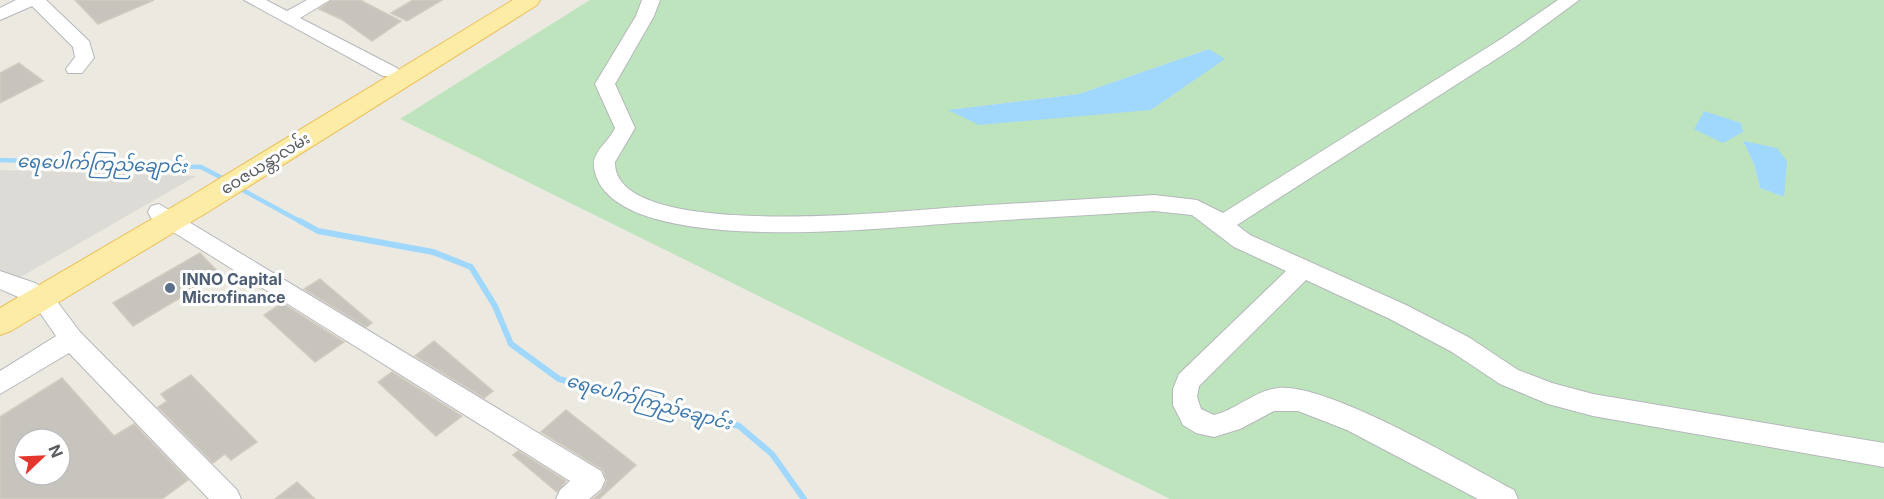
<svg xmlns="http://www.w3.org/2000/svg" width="1884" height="499" font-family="Inter,'Noto Sans Myanmar',sans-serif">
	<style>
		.industrial { fill: #dddbd5 }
		.green { fill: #bee4bd; fill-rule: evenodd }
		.water { fill: #a0d7fd }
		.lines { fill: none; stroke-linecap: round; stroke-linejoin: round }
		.stream-far1 { stroke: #a0d7fd; stroke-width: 4.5 }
		.stream { stroke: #a0d7fd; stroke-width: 6 }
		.building { fill: #c7c4be; stroke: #d1cbbf; stroke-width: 1.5; fill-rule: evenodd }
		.minor-casing { stroke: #b4b7bb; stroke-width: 2 }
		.major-casing { stroke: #eebf58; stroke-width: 2 }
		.minor { fill: #fff; fill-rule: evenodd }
		.major { fill: #fdeca5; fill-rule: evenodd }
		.service-dot { fill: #5c6f8a; stroke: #fff; stroke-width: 2 }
		.labels { text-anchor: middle; stroke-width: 6; stroke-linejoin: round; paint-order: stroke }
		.street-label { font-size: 16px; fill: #595d61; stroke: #fff }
		.service-label { font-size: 16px; font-weight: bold; fill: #4e5e75; stroke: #fff; text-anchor: start }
		.water-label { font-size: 18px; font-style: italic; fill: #3e78ae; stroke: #fff }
	</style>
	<rect width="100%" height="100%" fill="#ece9e1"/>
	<!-- industrial -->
	<path class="industrial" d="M 0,170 L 196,176 L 0,289 Z"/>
	<!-- green -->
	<path class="green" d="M 590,0 L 1884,0 L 1884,499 L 1170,499 L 400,119 ZM 1209,49 L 1224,59 L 1151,110 L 949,110 L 1079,94 ZM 1743,141 L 1784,197 L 1760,188 L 1754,164 Z"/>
	<!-- water -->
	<path class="water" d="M 1209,49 L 1225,59 L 1151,110 L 979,125 L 948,110 L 1079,94 Z
		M 1704,111 L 1741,123 L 1743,132 L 1723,143 L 1694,129 Z
		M 1743,141 L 1777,148 L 1787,161 L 1784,197 L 1760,188 L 1754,164 Z"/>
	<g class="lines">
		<!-- stream-far1 -->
		<path class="stream-far1" d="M 0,160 L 201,167 L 226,180
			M 239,188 L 303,223"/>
		<!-- stream -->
		<path class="stream" d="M 300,221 L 318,231 L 433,252 L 471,267 L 495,306 L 511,344 L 559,379 L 739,426 L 772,454 L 804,499"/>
	</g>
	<!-- building -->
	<path class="building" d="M 75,0 L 154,0 L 98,24 Z
		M 332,0 L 360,0 L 401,21 L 372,41 L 341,19 L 319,9 Z
		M 413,0 L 442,0 L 407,21 L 391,13 Z
		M 19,63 L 43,81 L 0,103 L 0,73 Z
		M 200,253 L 220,274 L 133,326 L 113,303 Z
		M 320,279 L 372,323 L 366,327 L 304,289 Z
		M 282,303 L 344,342 L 315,362 L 264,315 Z
		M 434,341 L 493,391 L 484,398 L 415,356 Z
		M 392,372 L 462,416 L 436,436 L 378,382 Z
		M 191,375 L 257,442 L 231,460 L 225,454 L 213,463 L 158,407 L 167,401 L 161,394 Z
		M 62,378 L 114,436 L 134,424 L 188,480 L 162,499 L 0,499 L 0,417 ZM 24,439 L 60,439 L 60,475 L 24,475 Z
		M 566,410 L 636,465 L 599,499 L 593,499 L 602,491 L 607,481 L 603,470 L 541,432 Z
		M 518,451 L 566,481 L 557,492 L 513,455 Z
		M 297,482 L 315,499 L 275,499 Z"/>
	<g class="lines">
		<defs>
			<path id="minor" d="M 16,0 L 46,0 L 89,41 L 94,58 L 82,73 L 68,73 L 66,69 L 75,57 L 73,47 L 32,6 L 0,20 L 0,8 Z
				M 244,0 L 266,0 L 287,11 L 307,0 L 330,0 L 300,18 L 397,68 L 400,72 L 397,76 L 383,76 Z
				M 642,0 L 660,0 L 654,16 L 615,84 L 635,128 L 615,162 C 613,244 907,210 959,207 C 1024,203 1089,199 1154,195 L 1197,200 L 1223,213 L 1501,39 L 1558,0 L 1579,0 L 1515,47 L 1237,225 L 1250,235 L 1406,305 L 1470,338 L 1518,370 L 1552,383 L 1593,394 L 1884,443 L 1884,467 L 1593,416 L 1548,404 L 1500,384 L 1452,352 L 1390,319 L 1306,280 L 1199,386 L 1197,397 L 1201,409 L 1214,415 C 1236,410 1254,391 1278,388 C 1329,383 1464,464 1514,490 L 1518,499 L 1478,499 L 1347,430 L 1298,411 L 1274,411 L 1240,429 L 1214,437 L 1196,433 L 1183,425 L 1173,405 L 1173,389 L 1179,374 L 1286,271 L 1234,247 L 1192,215 L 1154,211 C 1088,215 1021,219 955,223 C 889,227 606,261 594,167 C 592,151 610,141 615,128 L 595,84 L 636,16 Z
				M 159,204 L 601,471 L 605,480 L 601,489 L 589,499 L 556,499 L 560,490 L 570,481 L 151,218 L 148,212 L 151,206 Z
				M 0,271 L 35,283 L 50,292 L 80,332 L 237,490 L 241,499 L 209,499 L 69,353 L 0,394 L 0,371 L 56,336 L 34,304 L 0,289 Z"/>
			<path id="major" d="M 513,0 L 540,0 L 537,5 L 211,210 L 11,331 L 0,335 L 0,308 L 191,196 Z"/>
		</defs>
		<!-- minor casing -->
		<use href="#minor" class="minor-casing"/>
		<!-- major casing -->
		<use href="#major" class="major-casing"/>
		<!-- minor -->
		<use href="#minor" class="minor"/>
		<!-- major -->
		<use href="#major" class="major"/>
	</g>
	<!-- markers -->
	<circle class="service-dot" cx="170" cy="288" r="6"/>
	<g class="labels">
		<!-- street labels -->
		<g class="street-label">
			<text transform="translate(265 163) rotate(-32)" y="6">ဝေဇယန္တာလမ်း</text>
		</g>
		<!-- service labels -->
		<g class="service-label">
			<text x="182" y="285">INNO Capital<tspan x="182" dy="18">Microfinance</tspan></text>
		</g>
		<!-- water labels -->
		<g class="water-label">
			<text transform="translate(102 164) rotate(2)" y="6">ရေပေါက်ကြည်ချောင်း</text>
			<text transform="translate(649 402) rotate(15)" y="6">ရေပေါက်ကြည်ချောင်း</text>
		</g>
	</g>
	<!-- north arrow -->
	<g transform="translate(42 457) rotate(67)"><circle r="28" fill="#ffffff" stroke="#bdbec0" stroke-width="1.5"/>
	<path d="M0-4.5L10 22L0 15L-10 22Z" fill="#e5362e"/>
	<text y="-9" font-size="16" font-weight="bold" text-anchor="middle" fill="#595d61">N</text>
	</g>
</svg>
